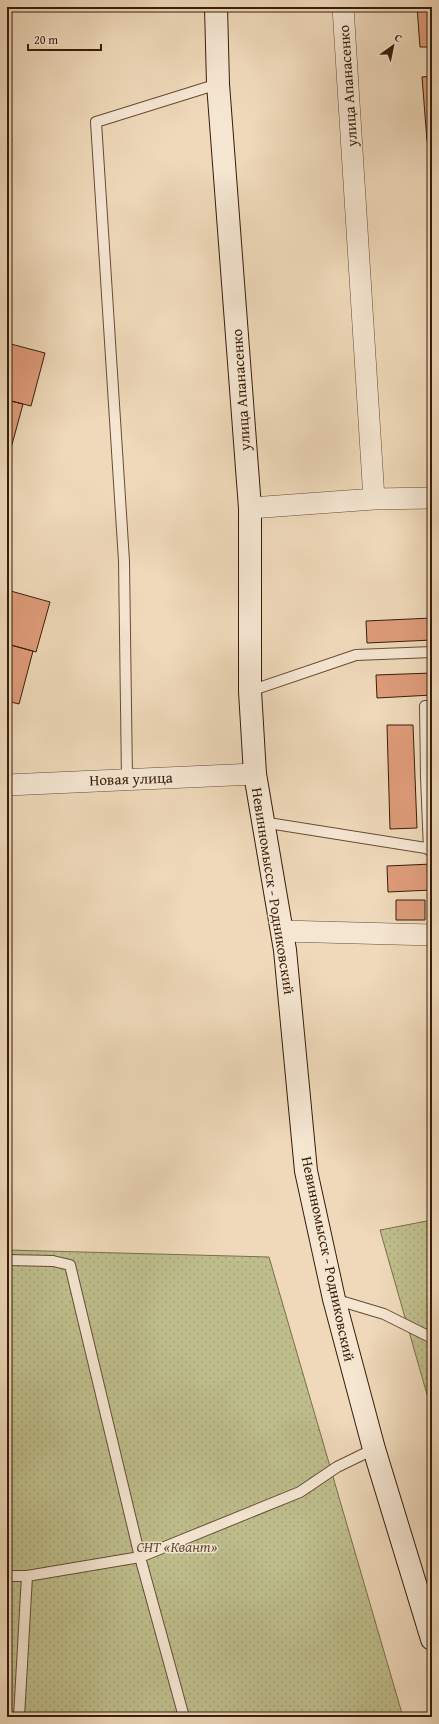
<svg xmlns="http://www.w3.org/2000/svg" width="439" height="1724" font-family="'Gentium Book Plus',serif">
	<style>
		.green { fill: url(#green-dots); stroke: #7b6e4b }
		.building { fill: #df9c7a; stroke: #381d0a }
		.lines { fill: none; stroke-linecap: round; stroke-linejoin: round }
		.lane-casing { stroke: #664c36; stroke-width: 12 }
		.street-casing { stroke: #664c36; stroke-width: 22 }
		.secondary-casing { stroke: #381d0a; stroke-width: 24 }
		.lane { stroke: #f5e6d2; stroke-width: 10 }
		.street { stroke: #f5e6d2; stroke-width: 21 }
		.secondary { stroke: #f5e6d2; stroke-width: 22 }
		.labels { text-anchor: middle; stroke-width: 3; stroke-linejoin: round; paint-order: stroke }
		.street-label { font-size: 15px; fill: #381d0a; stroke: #f5e6d2 }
		.park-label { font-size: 15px; font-style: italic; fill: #604d31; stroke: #f5e6d2 }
	</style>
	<defs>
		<pattern id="green-dots" width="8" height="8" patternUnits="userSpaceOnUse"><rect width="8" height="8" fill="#bebe8c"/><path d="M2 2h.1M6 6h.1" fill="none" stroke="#a4a377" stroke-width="1.8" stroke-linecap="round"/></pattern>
	</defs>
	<rect width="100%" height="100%" fill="#efd9ba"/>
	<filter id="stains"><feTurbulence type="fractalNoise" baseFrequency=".005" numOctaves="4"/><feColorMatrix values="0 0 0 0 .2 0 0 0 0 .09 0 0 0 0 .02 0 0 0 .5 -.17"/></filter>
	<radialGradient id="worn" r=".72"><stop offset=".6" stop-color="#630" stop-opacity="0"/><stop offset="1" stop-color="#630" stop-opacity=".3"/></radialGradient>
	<!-- green -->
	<path class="green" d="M 432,1220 L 432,1412 L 380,1230 Z
		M 7,1250 L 269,1257 L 403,1717 L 7,1717 Z"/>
	<!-- building -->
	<path class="building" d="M 417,7 L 432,7 L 432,47 L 420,47 Z
		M 432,76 L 432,141 L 427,141 L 422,77 Z
		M 7,138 L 12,139 L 7,157 Z
		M 428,169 L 432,169 L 432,225 Z
		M 7,343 L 45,353 L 31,406 L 7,400 Z
		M 7,400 L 23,404 L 7,463 Z
		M 7,590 L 50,602 L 36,652 L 7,644 Z
		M 432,618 L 432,640 L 367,643 L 366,621 Z
		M 7,644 L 33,651 L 19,704 L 7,701 Z
		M 432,673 L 432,695 L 377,698 L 376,675 Z
		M 387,725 L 413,725 L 417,828 L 390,829 Z
		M 432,864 L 432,890 L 388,892 L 387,866 Z
		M 396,900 L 425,900 L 425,920 L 396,920 Z"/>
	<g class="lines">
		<defs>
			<path id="lane" d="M 250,691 L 356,655 L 432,652
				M 127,779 L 124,561 L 96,122 L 218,84
				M 262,822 L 432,849
				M 429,850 L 426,777 L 425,706 L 432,706
				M 7,1260 L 53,1261 L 70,1265 L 140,1557 L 184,1717
				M 334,1299 L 384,1314 L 432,1338
				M 7,1576 L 27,1576 L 140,1557 L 300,1492 L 337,1467 L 374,1449
				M 19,1717 L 27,1576"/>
			<path id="street" d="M 343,7 L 374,499
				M 250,508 L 374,499 L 432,498
				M 7,785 L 255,774
				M 282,931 L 432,935"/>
			<path id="secondary" d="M 216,7 L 218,84 L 250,508 L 250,691 L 255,774 L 285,950 L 306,1171 L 334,1299 L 374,1449 L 432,1639"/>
		</defs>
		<!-- lane casing -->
		<use href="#lane" class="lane-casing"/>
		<!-- street casing -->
		<use href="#street" class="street-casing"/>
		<!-- secondary casing -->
		<use href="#secondary" class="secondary-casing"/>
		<!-- lane -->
		<use href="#lane" class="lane"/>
		<!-- street -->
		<use href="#street" class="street"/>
		<!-- secondary -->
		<use href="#secondary" class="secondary"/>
	</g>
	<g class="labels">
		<!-- street labels -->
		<g class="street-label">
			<text transform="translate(348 86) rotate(-94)" y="5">улица Апанасенко</text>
			<text transform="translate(241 390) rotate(-94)" y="5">улица Апанасенко</text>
			<text transform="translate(131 779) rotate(-2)" y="5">Новая улица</text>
			<text transform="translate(273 891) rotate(81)" y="5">Невинномысск - Родниковский</text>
			<text transform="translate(328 1259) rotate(78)" y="5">Невинномысск - Родниковский</text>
		</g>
		<!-- park labels -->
		<g class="park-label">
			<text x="177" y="1552">СНТ «Квант»</text>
		</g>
	</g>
	<!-- margin -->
	<rect width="439" height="1724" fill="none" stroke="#efd9ba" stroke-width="24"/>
	<rect x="8" y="8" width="423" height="1708" fill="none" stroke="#381d0a" stroke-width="2"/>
	<rect x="12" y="12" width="415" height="1700" fill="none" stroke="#381d0a"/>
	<!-- north arrow -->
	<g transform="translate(393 46) rotate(33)" stroke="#f5e6d2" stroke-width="3" paint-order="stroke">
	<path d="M0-3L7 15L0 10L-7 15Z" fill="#381d0a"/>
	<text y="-6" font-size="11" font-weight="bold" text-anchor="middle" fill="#381d0a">С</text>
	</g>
	<!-- scale -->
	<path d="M28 44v6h73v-6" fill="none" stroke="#381d0a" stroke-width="2"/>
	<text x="34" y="44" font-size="12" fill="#381d0a" stroke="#f5e6d2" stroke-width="3" paint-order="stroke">20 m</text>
	<rect width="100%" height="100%" filter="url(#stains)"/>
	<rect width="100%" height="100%" fill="url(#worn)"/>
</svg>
